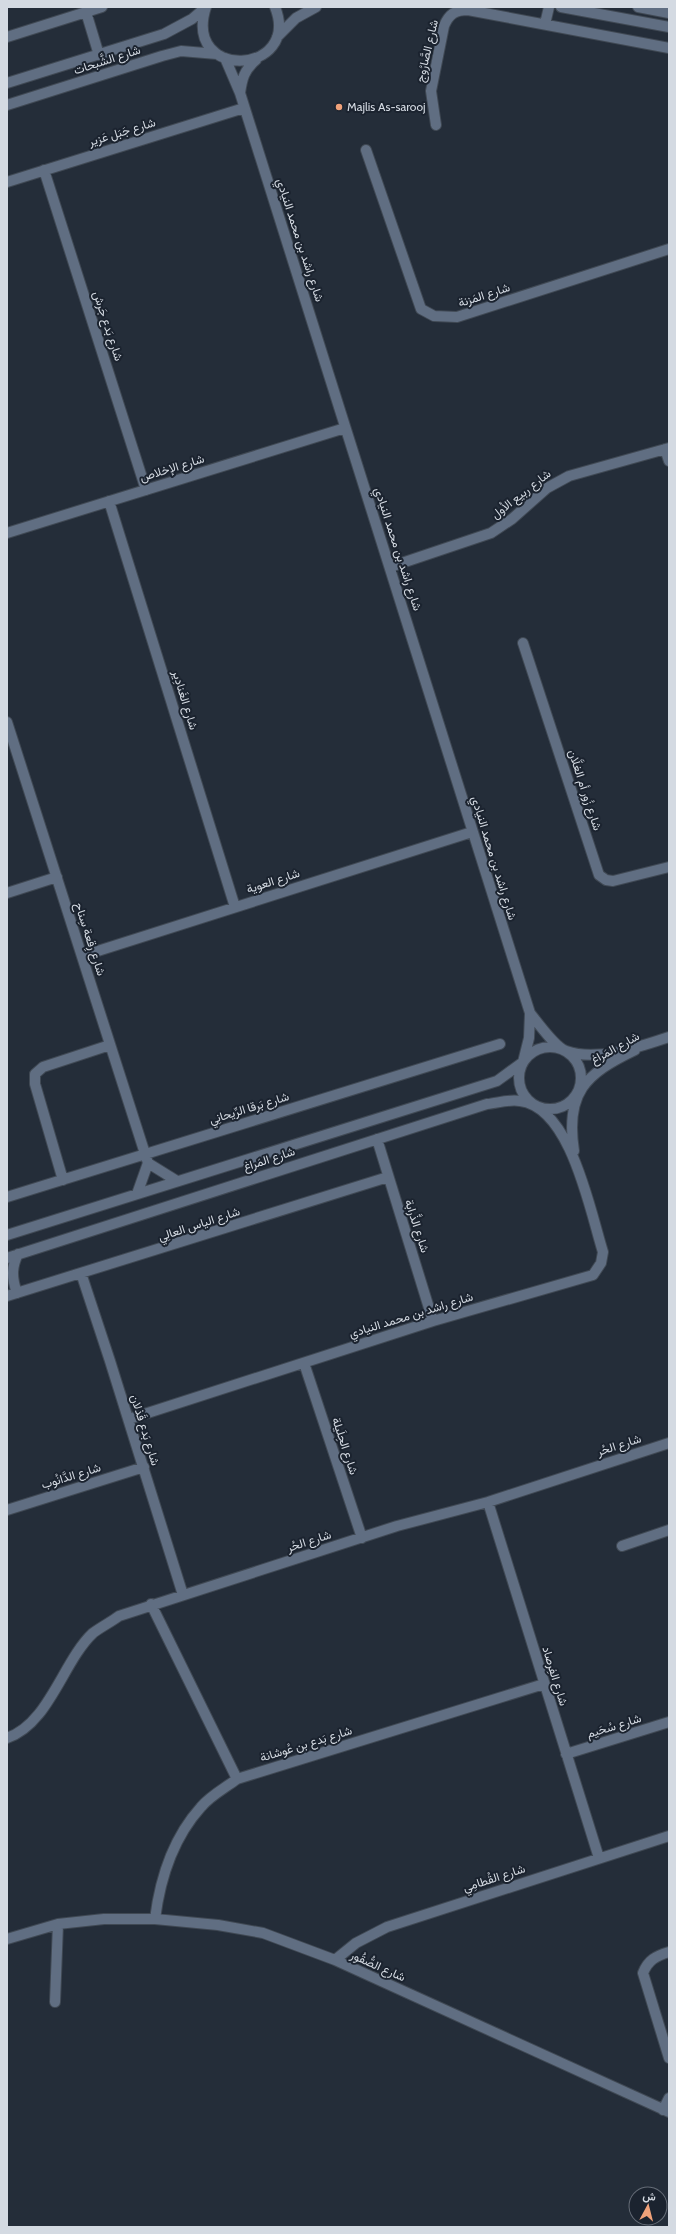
<svg xmlns="http://www.w3.org/2000/svg" width="676" height="2234" font-family="Cabin,Vazirmatn,sans-serif">
	<style>
		.lines { fill: none; stroke-linecap: round; stroke-linejoin: round }
		.minor-casing { stroke: #404954; stroke-width: 12 }
		.minor { stroke: #606e82; stroke-width: 10 }
		.poi-dot { fill: #f0a27a; stroke: #1b232f; stroke-width: 1.5 }
		.labels { text-anchor: middle; stroke-width: 4; stroke-linejoin: round; paint-order: stroke }
		.street-label { font-size: 12px; fill: #d4dae2; stroke: #1b232f }
		.poi-label { font-size: 12px; fill: #d4dae2; stroke: #1b232f; text-anchor: start }
	</style>
	<rect width="100%" height="100%" fill="#242d39"/>
	<g class="lines">
		<defs>
			<path id="minor" d="M 206,7 C 182,82 302,75 275,7
				M 561,7 L 669,27
				M 638,7 L 669,13
				M 86,12 L 99,55
				M 545,24 L 549,7
				M 7,37 L 102,7
				M 277,37 L 296,18 L 316,7
				M 225,58 L 240,93 L 530,1013 C 538,1023 555,1047 566,1051 C 597,1062 639,1047 669,1037
				M 7,83 L 164,34 L 192,19 L 206,7
				M 240,93 C 242,79 244,70 256,60
				M 7,105 L 162,56 L 181,51 L 217,54
				M 436,125 L 431,91 L 444,26 C 449,14 455,10 468,10 L 669,48
				M 366,150 L 421,309 L 434,316 L 457,317 L 669,249
				M 44,170 L 146,490
				M 7,182 L 244,108
				M 665,449 L 669,461
				M 109,501 L 235,907
				M 7,533 L 345,428
				M 390,567 L 491,533 L 512,519 L 547,488 L 569,476 L 669,448
				M 523,643 L 599,875 L 606,880 L 613,881 L 669,867
				M 7,722 L 148,1163 L 137,1194
				M 7,893 L 57,877
				M 82,956 L 472,832
				M519 1078a31 31 0 1 1 62 0a31 31 0 1 1-62 0Z
				M 377,1139 L 433,1321
				M 574,1151 C 565,1093 585,1074 635,1050
				M 148,1163 L 177,1181
				M 63,1180 L 35,1084 L 35,1074 L 43,1067 L 110,1045
				M 7,1197 L 500,1044
				M 7,1235 L 497,1081 L 523,1062 L 529,1038 L 530,1013
				M 7,1258 L 487,1104 C 498,1103 509,1099 520,1101 C 571,1107 590,1211 603,1252 L 601,1263 L 593,1275 L 433,1321 L 129,1419
				M 81,1273 L 110,1361 L 183,1595
				M 17,1293 C 12,1279 11,1268 18,1254
				M 7,1296 L 388,1177
				M 304,1363 L 362,1538
				M 488,1502 L 599,1858
				M 7,1510 L 144,1467
				M 622,1546 L 669,1530
				M 151,1604 L 237,1779
				M 7,1738 C 49,1724 63,1661 93,1633 C 101,1627 111,1622 119,1616 L 397,1526 L 488,1502 L 669,1443
				M 566,1754 L 669,1722
				M 155,1919 C 160,1879 173,1838 201,1807 C 210,1796 225,1788 237,1779 L 544,1684
				M 7,1939 L 58,1924 L 104,1919 L 155,1919 L 218,1925 L 263,1933 L 335,1960 L 669,2112
				M 669,1952 C 656,1956 648,1960 643,1973 L 669,2058
				M 335,1960 L 356,1943 L 387,1927 L 669,1836
				M 55,2002 L 58,1924
				M 663,2110 L 669,2098"/>
		</defs>
		<!-- minor casing -->
		<use href="#minor" class="minor-casing"/>
		<!-- minor -->
		<use href="#minor" class="minor"/>
	</g>
	<!-- markers -->
	<circle class="poi-dot" cx="339" cy="107" r="4"/>
	<g class="labels">
		<!-- street labels -->
		<g class="street-label">
			<text transform="translate(427 51) rotate(-77)" y="4">شارع الصَّارُوج</text>
			<text transform="translate(107 60) rotate(-18)" y="4">شارع الشَّبحات</text>
			<text transform="translate(122 132) rotate(-17)" y="4">شارع جَبَل عَزير</text>
			<text transform="translate(300 240) rotate(72)" y="4">شارع راشد بن محمد النيادي</text>
			<text transform="translate(484 295) rotate(-18)" y="4">شارع المَزنة</text>
			<text transform="translate(108 326) rotate(72)" y="4">شارع بَدع جَرش</text>
			<text transform="translate(172 468) rotate(-17)" y="4">شارع الإخلاص</text>
			<text transform="translate(521 494) rotate(-38)" y="4">شارع ربيع الأول</text>
			<text transform="translate(398 549) rotate(72)" y="4">شارع راشد بن محمد النيادي</text>
			<text transform="translate(185 700) rotate(73)" y="4">شارع الغَنادِير</text>
			<text transform="translate(585 790) rotate(72)" y="4">شارع زُور أم الغلَّان</text>
			<text transform="translate(494 858) rotate(73)" y="4">شارع راشد بن محمد النيادي</text>
			<text transform="translate(273 881) rotate(-18)" y="4">شارع العوية</text>
			<text transform="translate(90 939) rotate(72)" y="4">شارع رِقعة سِناح</text>
			<text transform="translate(615 1048) rotate(-29)" y="4">شارع المَراغ</text>
			<text transform="translate(249 1108) rotate(-17)" y="4">شارع بَرقا الرِّيحانِي</text>
			<text transform="translate(269 1159) rotate(-18)" y="4">شارع المَراغ</text>
			<text transform="translate(199 1224) rotate(-18)" y="4">شارع الياس العالِي</text>
			<text transform="translate(417 1226) rotate(72)" y="4">شارع الذَّرابة</text>
			<text transform="translate(411 1315) rotate(-17)" y="4">شارع راشد بن محمد النيادي</text>
			<text transform="translate(145 1430) rotate(73)" y="4">شارع بَدع قَذلان</text>
			<text transform="translate(619 1445) rotate(-18)" y="4">شارع الحُر</text>
			<text transform="translate(345 1446) rotate(72)" y="4">شارع الحِلَيلة</text>
			<text transform="translate(71 1476) rotate(-17)" y="4">شارع الدَّانُوب</text>
			<text transform="translate(309 1541) rotate(-18)" y="4">شارع الحُر</text>
			<text transform="translate(555 1676) rotate(73)" y="4">شارع الفِرصاد</text>
			<text transform="translate(614 1726) rotate(-17)" y="4">شارع سُحَيم</text>
			<text transform="translate(306 1744) rotate(-17)" y="4">شارع بَدع بن عُوشانة</text>
			<text transform="translate(494 1878) rotate(-18)" y="4">شارع القُطامِي</text>
			<text transform="translate(378 1966) rotate(24)" y="4">شارع الصُّقُور</text>
		</g>
		<!-- poi labels -->
		<g class="poi-label">
			<text x="347" y="111">Majlis As-sarooj</text>
		</g>
	</g>
	<!-- border -->
	<rect width="676" height="2234" fill="none" stroke="#d4dae2" stroke-width="16"/>
	<!-- north arrow -->
	<g transform="translate(648 2206) rotate(7)"><circle r="19" fill="#1b232f" stroke="#656c77"/>
	<path d="M0-3L7 15L0 10L-7 15Z" fill="#f0a27a"/>
	<text y="-6" font-size="11" font-weight="bold" text-anchor="middle" fill="#d4dae2">ش</text>
	</g>
</svg>
